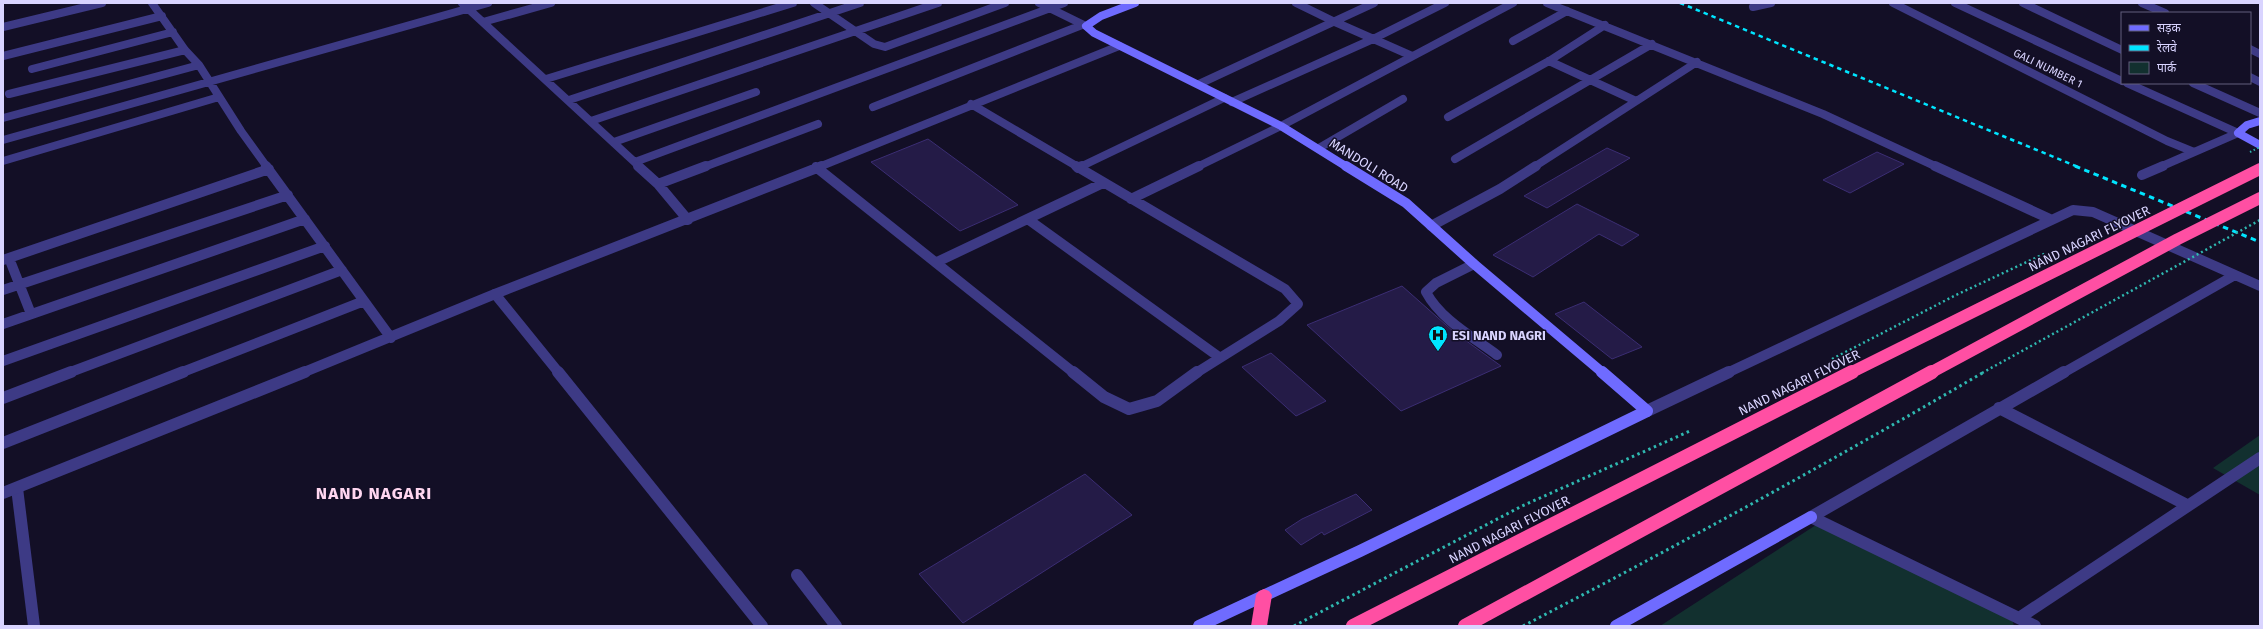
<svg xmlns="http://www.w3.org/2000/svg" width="2263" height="629" font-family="'Fira Sans','Noto Sans Devanagari',sans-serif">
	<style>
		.green { fill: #12302f }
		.building { fill: #241b47; stroke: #3b2d73 }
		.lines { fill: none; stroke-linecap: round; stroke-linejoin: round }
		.lane-far2 { stroke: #3d3a85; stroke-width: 8 }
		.lane-far1 { stroke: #3d3a85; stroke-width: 10 }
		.lane { stroke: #3d3a85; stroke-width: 12 }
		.street-far2 { stroke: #3d3a85; stroke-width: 8 }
		.street-far1 { stroke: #3d3a85; stroke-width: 10 }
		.street { stroke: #3d3a85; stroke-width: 12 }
		.secondary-far2 { stroke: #6f6bff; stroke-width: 8 }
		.secondary-far1 { stroke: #6f6bff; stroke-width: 10 }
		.secondary { stroke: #6f6bff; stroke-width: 12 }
		.highway { fill: #ff4fa3; fill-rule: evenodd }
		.rail-far1 { stroke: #00e5ff; stroke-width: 2.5; stroke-dasharray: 4.5 4; stroke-linecap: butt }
		.rail { stroke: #00e5ff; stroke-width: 3; stroke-dasharray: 5.5 4.5; stroke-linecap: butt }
		.path-bridge-far2 { stroke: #2fb8b0; stroke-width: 2; stroke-dasharray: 1.5 2.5; stroke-linecap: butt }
		.path-bridge-far1 { stroke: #2fb8b0; stroke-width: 2.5; stroke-dasharray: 2 3; stroke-linecap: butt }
		.path-bridge { stroke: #2fb8b0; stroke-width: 3; stroke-dasharray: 2.5 3.5; stroke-linecap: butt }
		.highway-bridge-far1 { stroke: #ff4fa3; stroke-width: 12 }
		.highway-bridge { stroke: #ff4fa3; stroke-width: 14 }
		.labels { text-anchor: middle; stroke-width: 3; stroke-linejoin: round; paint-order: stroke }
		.far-street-label { font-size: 11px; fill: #d9d4ff; stroke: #130f26 }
		.street-label { font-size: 13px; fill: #d9d4ff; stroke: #130f26 }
		.poi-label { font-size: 13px; font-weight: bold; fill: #d9d4ff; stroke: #130f26; text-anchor: start }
		.district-label { font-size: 17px; font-weight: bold; letter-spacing: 1px; fill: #ffd6f0; stroke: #130f26 }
	</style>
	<rect width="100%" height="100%" fill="#130f26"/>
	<!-- green -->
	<path class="green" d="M 2260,435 L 2260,495 L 2213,468 Z
		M 1816,525 L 2012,619 L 2014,626 L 1660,626 Z"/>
	<!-- building -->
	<path class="building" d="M 928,139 L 1018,205 L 960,231 L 871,162 Z
		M 1607,148 L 1630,158 L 1547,208 L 1524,196 Z
		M 1877,152 L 1904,164 L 1850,193 L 1823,180 Z
		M 1577,204 L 1639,235 L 1622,246 L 1599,234 L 1533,277 L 1493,255 Z
		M 1402,286 L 1454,332 L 1501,366 L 1401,411 L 1307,325 Z
		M 1584,302 L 1642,347 L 1612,359 L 1555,314 Z
		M 1271,353 L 1326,401 L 1296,416 L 1242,367 Z
		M 1085,474 L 1132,515 L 963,623 L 919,574 Z
		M 1356,494 L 1372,510 L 1324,535 L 1322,532 L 1301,545 L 1285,530 L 1302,519 Z"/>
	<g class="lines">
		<!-- lane-far2 -->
		<path class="lane-far2" d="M 1296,3 L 1335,22
			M 1080,167 L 1224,98"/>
		<!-- lane-far1 -->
		<path class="lane-far1" d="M 1078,168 L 1082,166
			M 1474,264 L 1436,283 L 1426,292 C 1441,320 1473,337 1497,355
			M 495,294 L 559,373"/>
		<!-- lane -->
		<path class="lane" d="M 558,372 L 762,626
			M 17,488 L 34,626
			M 797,575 L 836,626"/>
		<!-- street-far2 -->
		<path class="street-far2" d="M 152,3 L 185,50 L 199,65 L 241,131 L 267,167
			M 462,3 L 640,167
			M 814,3 L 874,44 L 885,47 L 1005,3
			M 1039,3 L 1086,26
			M 1547,3 L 1823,114 L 1937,167
			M 1893,3 L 2167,141 L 2194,152
			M 1955,3 L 2122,81
			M 2023,3 L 2122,50
			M 2142,3 L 2165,13
			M 1753,7 L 1771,3
			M 483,22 L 551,3
			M 1335,22 L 1412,56
			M 3,27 L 102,3
			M 1513,41 L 1567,11
			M 2250,49 L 2260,54
			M 3,56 L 162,16
			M 1549,61 L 1636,101
			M 32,69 L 173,32
			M 2250,77 L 2260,82
			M 546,79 L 793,3
			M 2127,83 L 2238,133
			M 2193,83 L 2260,113
			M 1199,84 L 1374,3
			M 9,94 L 185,50
			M 569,100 L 860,3
			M 1232,102 L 1373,39 L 1445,3
			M 971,104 L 1078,167
			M 873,107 L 1082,25
			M 1448,117 L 1549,61 L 1605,25
			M 3,118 L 199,65
			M 591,121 L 938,3
			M 3,140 L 488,3
			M 614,142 L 756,92
			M 1319,148 L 1403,99
			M 1455,159 L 1652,44
			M 3,161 L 219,97
			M 635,162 L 1064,3
			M 704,167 L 818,124
			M 819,167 L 1119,46
			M 1197,167 L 1281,126 L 1513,3
			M 1534,167 L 1697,62
			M 2160,167 L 2238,133"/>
		<!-- street-far1 -->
		<path class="street-far1" d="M 266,166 L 391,338
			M 638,166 L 658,184 L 688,220
			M 1076,166 L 1285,289 L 1298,304 L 1279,321 L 1196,373
			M 1935,166 L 2050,219
			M 816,167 L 1074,373
			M 2142,175 L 2163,166
			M 658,184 L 706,166
			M 1131,199 L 1199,166
			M 1029,220 L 1219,357
			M 1431,226 L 1500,189 L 1536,166
			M 9,258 L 31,314
			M 3,260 L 269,169
			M 937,262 L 1103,183
			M 3,290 L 288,195
			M 3,324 L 305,219
			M 3,361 L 325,246
			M 68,373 L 342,270
			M 180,373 L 364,301
			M 302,373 L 495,294 L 822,166
			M 1727,373 L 2073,210 L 2093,212 L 2260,286
			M 2063,373 L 2235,275"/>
		<!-- street -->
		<path class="street" d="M 1073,372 L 1104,397 L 1129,409 L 1157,401 L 1197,372
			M 3,398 L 71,372
			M 1999,408 L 2187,505
			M 1647,411 L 1729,372
			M 3,443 L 183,372
			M 3,493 L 305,372
			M 1811,517 L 2064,372
			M 1811,517 L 2035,626
			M 2019,618 L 2260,458"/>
		<!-- secondary-far2 -->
		<path class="secondary-far2" d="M 1135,3 L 1101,16 L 1086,26 L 1094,33 L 1281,126 L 1347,167
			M 2260,121 L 2247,125 L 2238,133 L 2260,145"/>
		<!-- secondary-far1 -->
		<path class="secondary-far1" d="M 1346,166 L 1406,203 L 1474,264 L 1603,373"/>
		<!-- secondary -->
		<path class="secondary" d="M 1199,626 L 1360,551 L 1647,411 L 1602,372
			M 1616,626 L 1811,517"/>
		<!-- highway -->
		<path class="highway" d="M 1264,589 L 1269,591 L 1272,595 L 1267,626 L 1251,626 L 1256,595 L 1259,591 Z"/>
		<!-- rail-far1 -->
		<path class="rail-far1" d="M 1680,3 L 2078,167"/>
		<!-- rail -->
		<path class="rail" d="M 2075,166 L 2260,242"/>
		<!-- path-bridge-far2 -->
		<path class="path-bridge-far2" d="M 2250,152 L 2260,147"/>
		<!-- path-bridge-far1 -->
		<path class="path-bridge-far1" d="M 1832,359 L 1956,295 L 2046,253
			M 1982,373 L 2260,220"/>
		<!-- path-bridge -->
		<path class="path-bridge" d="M 1294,626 L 1522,506 L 1690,431
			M 1523,626 C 1679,545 1832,461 1984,372"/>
		<!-- highway-bridge-far1 -->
		<path class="highway-bridge-far1" d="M 1850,373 L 2260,169
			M 1930,373 L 2178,239 L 2260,198"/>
		<!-- highway-bridge -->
		<path class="highway-bridge" d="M 1353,626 L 1852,372
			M 1465,626 L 1932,372"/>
	</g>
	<!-- icons -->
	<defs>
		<symbol id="hospital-pin" viewBox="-11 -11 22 30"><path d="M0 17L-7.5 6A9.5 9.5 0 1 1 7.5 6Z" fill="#00e5ff" stroke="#130f26"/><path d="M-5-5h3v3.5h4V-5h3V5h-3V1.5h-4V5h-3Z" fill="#111"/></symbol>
	</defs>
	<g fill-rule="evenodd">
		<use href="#hospital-pin" x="1427" y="324" width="22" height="30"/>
	</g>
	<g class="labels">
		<!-- far-street labels -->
		<g class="far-street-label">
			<text transform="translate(2048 68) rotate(26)" y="4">GALI NUMBER 1</text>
		</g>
		<!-- street labels -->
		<g class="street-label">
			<text transform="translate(1369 165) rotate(32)" y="5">MANDOLI ROAD</text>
			<text transform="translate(2089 238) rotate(-26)" y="5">NAND NAGARI FLYOVER</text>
			<text transform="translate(1799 382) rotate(-26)" y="5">NAND NAGARI FLYOVER</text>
			<text transform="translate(1509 529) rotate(-27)" y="5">NAND NAGARI FLYOVER</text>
		</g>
		<!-- poi labels -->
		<g class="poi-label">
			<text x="1452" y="340">ESI NAND NAGRI</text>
		</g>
		<!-- district labels -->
		<g class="district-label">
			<text x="374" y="499">NAND NAGARI</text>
		</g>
	</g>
	<!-- border -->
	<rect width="2263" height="629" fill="none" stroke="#d9d4ff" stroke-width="8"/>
	<!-- legend -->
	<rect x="2121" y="12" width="130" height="72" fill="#130f26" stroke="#625e7d"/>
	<rect x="2129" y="25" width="20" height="6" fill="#6f6bff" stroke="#625e7d"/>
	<text x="2157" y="32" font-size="12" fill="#d9d4ff">सड़क</text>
	<rect x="2129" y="45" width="20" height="6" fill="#00e5ff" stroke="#625e7d"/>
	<text x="2157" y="52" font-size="12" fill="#d9d4ff">रेलवे</text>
	<rect x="2129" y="62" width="20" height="12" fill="#12302f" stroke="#625e7d"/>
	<text x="2157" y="72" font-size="12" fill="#d9d4ff">पार्क</text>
</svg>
